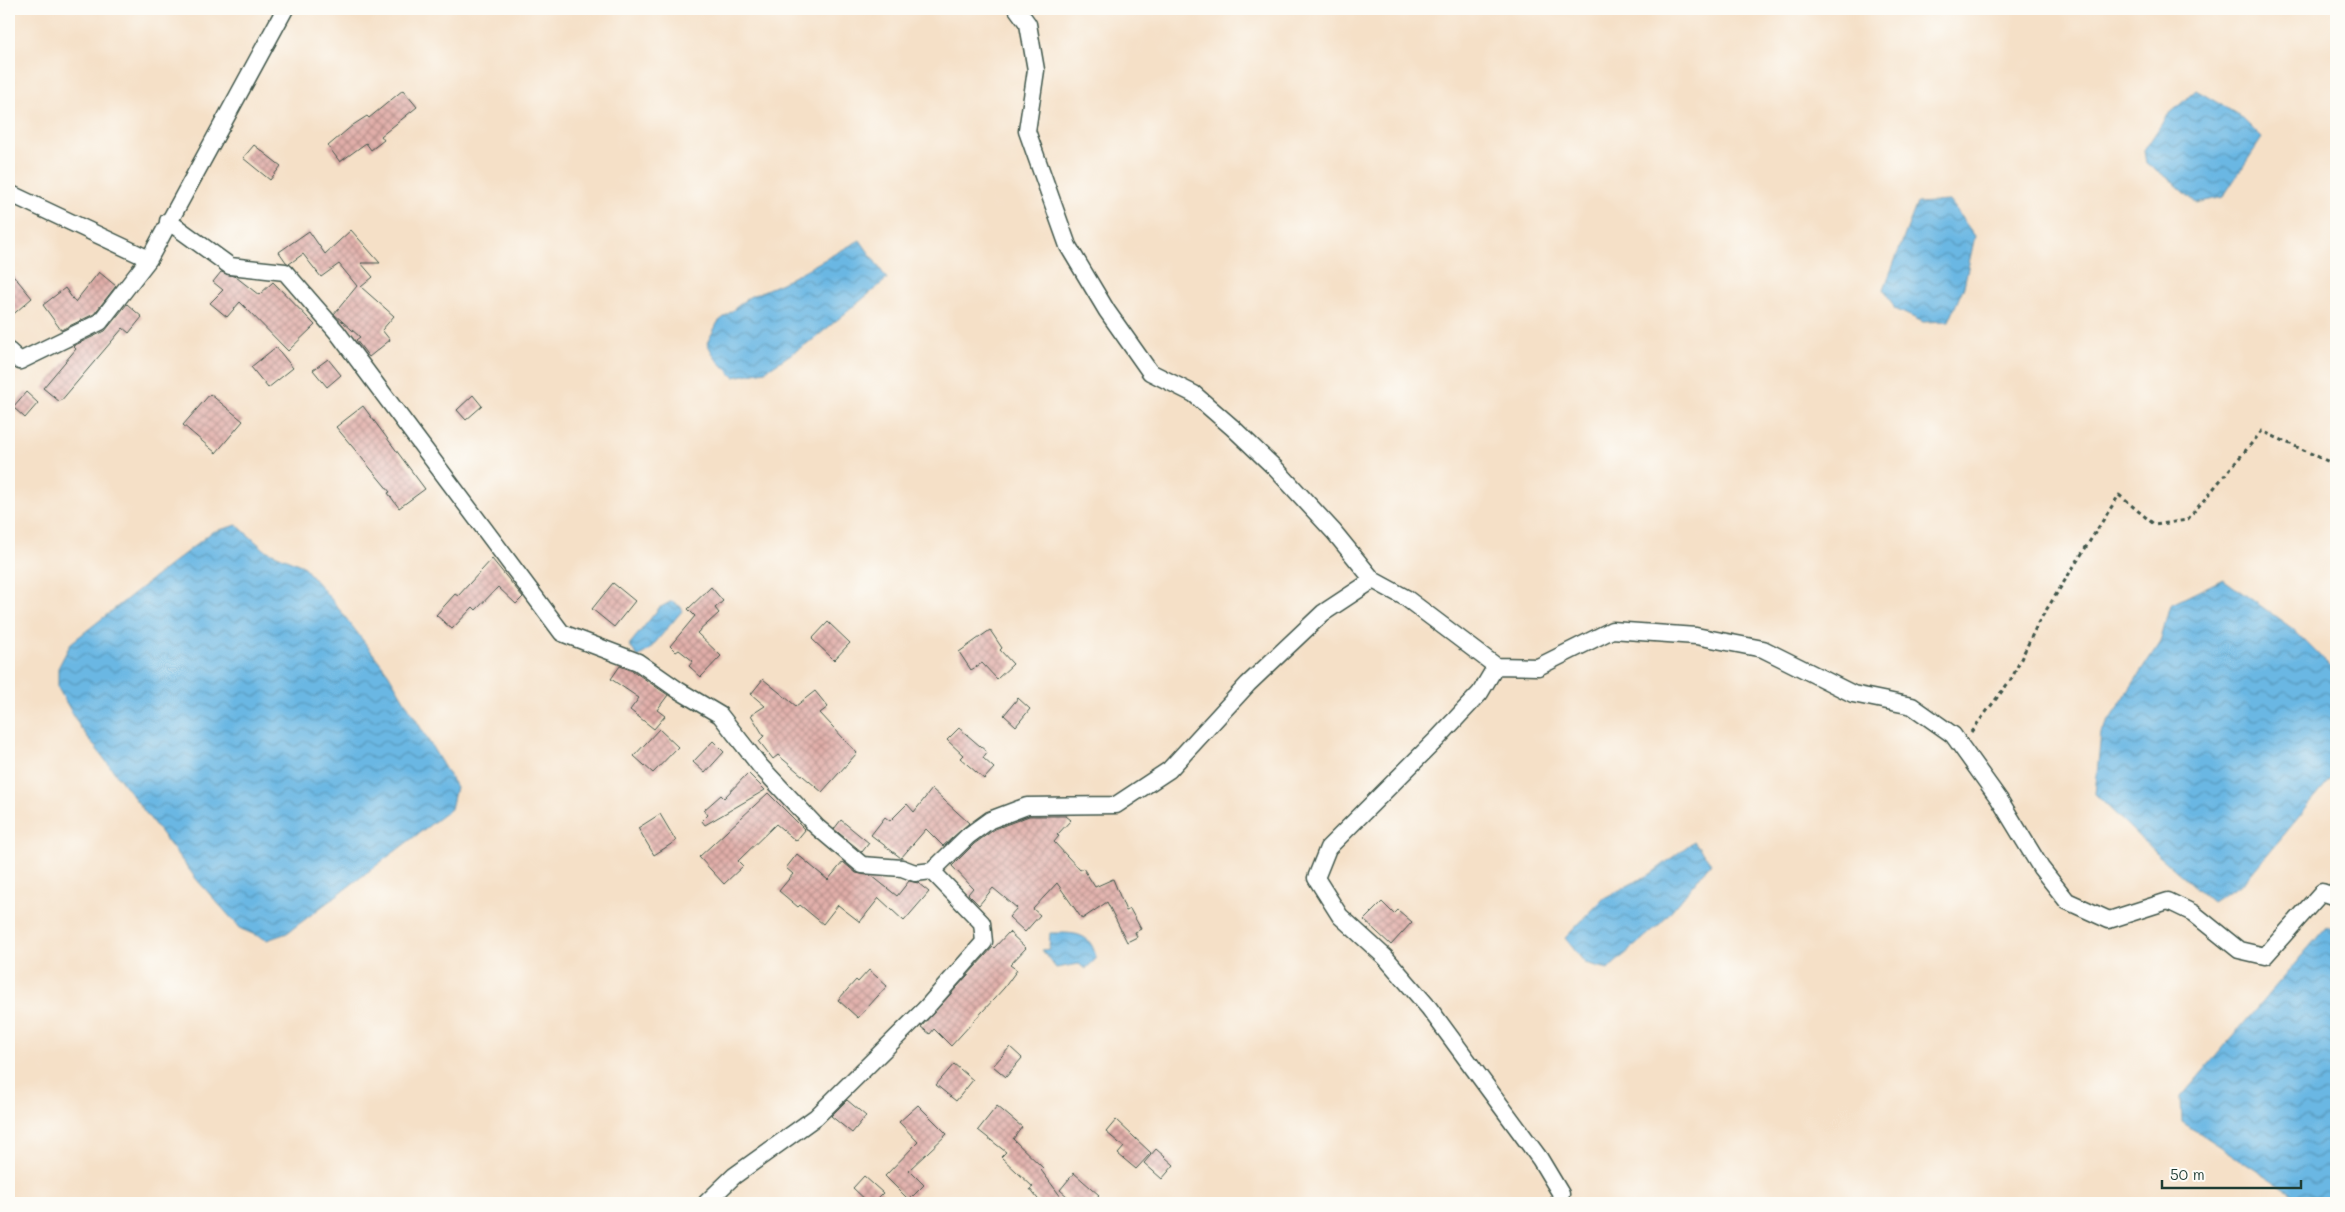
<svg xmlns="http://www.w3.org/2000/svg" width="2345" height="1212" font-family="Mali,sans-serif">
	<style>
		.water { fill: url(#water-waves); stroke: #447a8c }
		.building { fill: url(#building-cross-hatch) }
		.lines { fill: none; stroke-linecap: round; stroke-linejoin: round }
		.minor-casing { stroke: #3f554a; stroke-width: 19 }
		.path { stroke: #3f554a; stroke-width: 3; stroke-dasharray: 4 4; stroke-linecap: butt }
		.minor { stroke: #fff; stroke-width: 16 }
	</style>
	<defs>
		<pattern id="water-waves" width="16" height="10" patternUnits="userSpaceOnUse" patternTransform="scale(1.25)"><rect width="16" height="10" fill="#6ab7e3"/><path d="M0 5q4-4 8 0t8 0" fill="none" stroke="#5796b9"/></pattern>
		<pattern id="building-cross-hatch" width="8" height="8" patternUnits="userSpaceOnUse" patternTransform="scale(1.25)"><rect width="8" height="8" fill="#e1aea9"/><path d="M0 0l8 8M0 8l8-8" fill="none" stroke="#b68f8a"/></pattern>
	</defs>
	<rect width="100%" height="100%" fill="#fdfcf7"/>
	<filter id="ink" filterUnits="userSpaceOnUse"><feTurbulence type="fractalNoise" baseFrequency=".02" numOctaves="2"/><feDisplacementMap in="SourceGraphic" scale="10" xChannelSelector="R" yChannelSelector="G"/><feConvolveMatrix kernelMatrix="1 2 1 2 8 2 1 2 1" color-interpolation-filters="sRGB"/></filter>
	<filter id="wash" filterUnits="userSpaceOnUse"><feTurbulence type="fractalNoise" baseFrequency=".0096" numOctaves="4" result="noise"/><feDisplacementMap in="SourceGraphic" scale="20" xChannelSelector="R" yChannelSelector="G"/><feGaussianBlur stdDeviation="1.12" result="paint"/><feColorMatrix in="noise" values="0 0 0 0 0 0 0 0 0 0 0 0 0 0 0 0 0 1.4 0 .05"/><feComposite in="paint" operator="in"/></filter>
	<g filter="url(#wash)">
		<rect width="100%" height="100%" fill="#f5e0c7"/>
		<!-- water -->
		<path class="water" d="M 2196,90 L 2240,116 L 2262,138 L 2223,197 L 2196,203 L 2172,181 L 2146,163 L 2144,151 L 2166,117 Z
			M 1949,201 L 1975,236 L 1964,286 L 1949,321 L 1923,322 L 1895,309 L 1884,289 L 1917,203 Z
			M 860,240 L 887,279 L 814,339 L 765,371 L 734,377 L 715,358 L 707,343 L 718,322 L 749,297 L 782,283 Z
			M 237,525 L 265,550 L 303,566 L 332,600 L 388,673 L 456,787 L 451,809 L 287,933 L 267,940 L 241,929 L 197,880 L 80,727 L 58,688 L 58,668 L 71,643 L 212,532 Z
			M 2223,579 L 2293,629 L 2336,672 L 2336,773 L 2244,882 L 2212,902 L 2157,854 L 2095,794 L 2101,733 L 2160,642 L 2170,605 Z
			M 672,601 L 681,607 L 682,611 L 649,650 L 638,657 L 629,645 L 659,608 Z
			M 1694,841 L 1711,863 L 1661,923 L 1608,969 L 1585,963 L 1565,938 L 1604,898 L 1652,873 Z
			M 2327,926 L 2336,932 L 2336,1203 L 2306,1203 L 2182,1122 L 2181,1097 Z
			M 1050,933 C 1073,933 1092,931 1096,959 L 1085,969 L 1079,964 L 1056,968 L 1042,950 L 1049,949 Z"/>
		<g id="blocks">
			<!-- building -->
			<path class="building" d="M 403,90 L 417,107 L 381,136 L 384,140 L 371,150 L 366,143 L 340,162 L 328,146 L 353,125 L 367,116 L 369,118 Z
				M 254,145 L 281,166 L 270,180 L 243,158 Z
				M 351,230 L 380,263 L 361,263 L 373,277 L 361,287 L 394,316 L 382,330 L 390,340 L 369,357 L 356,340 L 360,337 L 334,314 L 357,286 L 339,264 L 321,277 L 303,254 L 289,264 L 286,262 L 279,252 L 309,231 L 325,254 Z
				M 9,270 L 32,298 L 9,318 Z
				M 99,272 L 116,286 L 94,314 L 61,330 L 43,305 L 65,288 L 75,302 Z
				M 221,272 L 236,277 L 259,295 L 273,282 L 315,325 L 288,351 L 240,302 L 227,317 L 210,303 L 223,290 L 213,282 Z
				M 127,304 L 142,317 L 129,333 L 123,328 L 60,402 L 43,388 L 76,349 L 73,346 L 105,331 Z
				M 276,347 L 293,368 L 268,388 L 251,367 Z
				M 328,359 L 341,375 L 327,387 L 313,370 Z
				M 26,392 L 38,403 L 25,418 L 13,407 Z
				M 210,394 L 243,421 L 216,453 L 183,425 Z
				M 473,395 L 482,406 L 466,420 L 457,410 Z
				M 363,406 L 425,489 L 399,508 L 388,493 L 390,492 L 336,427 Z
				M 492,559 L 523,597 L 516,604 L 498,587 L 476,610 L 473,607 L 452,629 L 436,615 L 455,594 L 458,596 Z
				M 613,583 L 635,601 L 614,627 L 592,609 Z
				M 711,587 L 723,601 L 715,608 L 719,613 L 697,633 L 721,656 L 701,677 L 689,666 L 693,661 L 679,650 L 676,652 L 670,646 L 695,616 L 688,609 Z
				M 828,622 L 850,643 L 834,660 L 812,639 Z
				M 990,630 L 1002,648 L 1000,650 L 1013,664 L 997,679 L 982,663 L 971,670 L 959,652 Z
				M 620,666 L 633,671 L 668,695 L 657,710 L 665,716 L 654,729 L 630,710 L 639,698 L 611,679 Z
				M 763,679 L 796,706 L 815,691 L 828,707 L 820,713 L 857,753 L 822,792 L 778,755 L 773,759 L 759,741 L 764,736 L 751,715 L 765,706 L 751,694 Z
				M 1018,698 L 1030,709 L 1016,726 L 1004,715 Z
				M 959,728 L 987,752 L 983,758 L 994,768 L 984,779 L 960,758 L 963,755 L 947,740 Z
				M 659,729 L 678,747 L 653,773 L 634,756 Z
				M 713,741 L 724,752 L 705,773 L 693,762 Z
				M 748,773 L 765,790 L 705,825 L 702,821 L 708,815 L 704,810 L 721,795 L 724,798 Z
				M 932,789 L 969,823 L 943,846 L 926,829 L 901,858 L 871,835 L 885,817 L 890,821 L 907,804 L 914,812 Z
				M 768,793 L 805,830 L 796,841 L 776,824 L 738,861 L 743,866 L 724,884 L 699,857 Z
				M 660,814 L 676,841 L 654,855 L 638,828 Z
				M 1029,816 L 1066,816 L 1071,820 L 1057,835 L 1059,836 L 1054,842 L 1080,870 L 1083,868 L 1095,887 L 1113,879 L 1126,911 L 1130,909 L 1141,929 L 1135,932 L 1137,937 L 1127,942 L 1107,902 L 1082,919 L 1057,883 L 1033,909 L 1040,915 L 1025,932 L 1009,917 L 1017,908 L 993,888 L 979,905 L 968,894 L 973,888 L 952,866 L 974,844 L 995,829 Z
				M 841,820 L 869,843 L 862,852 L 834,829 Z
				M 797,854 L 828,880 L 843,862 L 856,873 L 872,876 L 897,896 L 909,881 L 918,883 L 929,892 L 904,921 L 879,898 L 860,922 L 838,905 L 823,924 L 800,905 L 798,907 L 779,891 L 793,874 L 786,868 Z
				M 1382,902 L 1394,914 L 1398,910 L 1412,922 L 1391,945 L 1364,920 Z
				M 1009,932 L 1026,948 L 1010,965 L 1017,970 L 1004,988 L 951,1046 L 934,1029 L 930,1034 L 921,1027 L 993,947 L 994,948 Z
				M 869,970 L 887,986 L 858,1018 L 838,1000 L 856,980 L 858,982 Z
				M 1010,1047 L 1022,1058 L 1006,1077 L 993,1066 Z
				M 954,1064 L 973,1080 L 956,1101 L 936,1085 Z
				M 847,1100 L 866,1116 L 852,1133 L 831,1116 Z
				M 918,1105 L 947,1134 L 909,1170 L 924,1185 L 909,1200 L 885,1176 L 918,1142 L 899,1122 Z
				M 997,1106 L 1022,1127 L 1013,1139 L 1043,1168 L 1041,1170 L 1061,1197 L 1053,1203 L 1041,1203 L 1030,1189 L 1033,1187 L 1001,1157 L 1006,1152 L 978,1130 Z
				M 1116,1120 L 1151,1153 L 1136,1169 L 1118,1154 L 1124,1147 L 1106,1132 Z
				M 1156,1149 L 1174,1165 L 1162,1179 L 1144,1163 Z
				M 1074,1173 L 1099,1195 L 1091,1203 L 1075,1203 L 1060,1190 Z
				M 864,1176 L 883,1193 L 873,1203 L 869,1203 L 853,1188 Z"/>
		</g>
	</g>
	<g filter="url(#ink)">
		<use href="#blocks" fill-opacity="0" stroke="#3f554a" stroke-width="1"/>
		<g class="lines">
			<defs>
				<path id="minor" d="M 1017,9 L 1028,24 L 1036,70 L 1027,131 L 1068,246 L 1107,311 L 1150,372 L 1194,394 L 1233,428 L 1275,468 L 1334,532 L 1373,580 L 1406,598 L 1496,666 L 1538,667 L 1612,630 L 1696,636 L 1763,649 L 1853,694 L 1912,706 L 1953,735 L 1999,799 L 2041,868 L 2067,901 L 2109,920 L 2168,901 L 2193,913 L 2239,950 L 2265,956 L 2322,892 L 2336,897
					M 9,193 L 149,259
					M 168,221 L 230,266 L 285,272 L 337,332 L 562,633 L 638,662 L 678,690 L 720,715 L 760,766 L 817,827 L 862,865 L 902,868 L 915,873 L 932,871 L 982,923 L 984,942 L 926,1008 L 816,1117 L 734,1176 L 706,1203
					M 9,351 L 20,361 L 100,322 L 149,259 L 285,9
					M 1496,666 L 1480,693 L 1437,739 L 1328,848 L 1316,878 L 1340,916 L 1385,957 L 1429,1008 L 1540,1159 L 1561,1194 L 1559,1203
					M 932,871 L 968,836 L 990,820 L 1027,806 L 1116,805 L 1169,770 L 1248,684 L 1323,613 L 1373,580"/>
			</defs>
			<!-- minor casing -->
			<use href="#minor" class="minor-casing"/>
			<!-- path -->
			<path class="path" d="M 1971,732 L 2012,678 L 2038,623 L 2119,495 L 2155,525 L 2187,520 L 2262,431 L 2336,465"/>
			<!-- minor -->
			<use href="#minor" class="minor"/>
		</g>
	</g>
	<!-- margin -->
	<rect width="2345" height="1212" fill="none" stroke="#fdfcf7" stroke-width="30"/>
	<!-- scale -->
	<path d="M2162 1180v8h139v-8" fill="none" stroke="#1f3d34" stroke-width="2.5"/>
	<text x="2170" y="1180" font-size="15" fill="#1f3d34" stroke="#fdfcf7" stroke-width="4" paint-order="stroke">50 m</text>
</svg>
